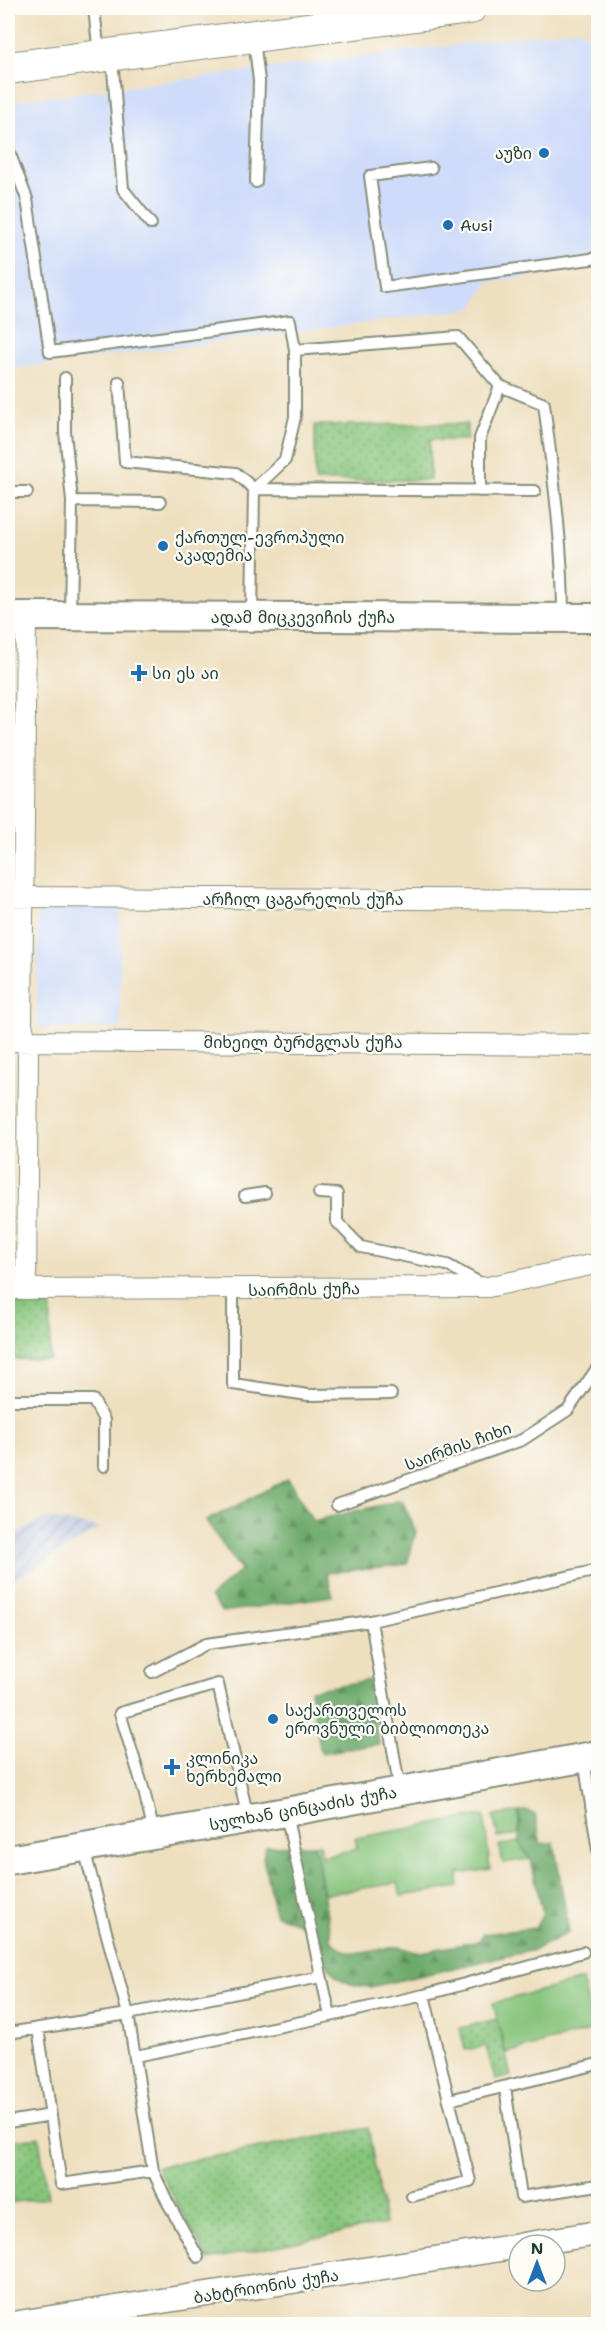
<svg xmlns="http://www.w3.org/2000/svg" width="606" height="2332" font-family="'Shantell Sans','Noto Sans Georgian',sans-serif">
	<style>
		.built { fill: #cedbfa }
		.industrial { fill: url(#industrial-furrows) }
		.green { fill: #87c47b; stroke: #538058; stroke-width: 1.5 }
		.forest { fill: url(#forest-firs); stroke: #467450; stroke-width: 1.5 }
		.park { fill: url(#park-dots); stroke: #538058; stroke-width: 1.5 }
		.lines { fill: none; stroke-linecap: round; stroke-linejoin: round }
		.service-casing { stroke: #868e7a; stroke-width: 14 }
		.minor-casing { stroke: #868e7a; stroke-width: 22 }
		.tertiary-casing { stroke: #868e7a; stroke-width: 27 }
		.secondary-casing { stroke: #868e7a; stroke-width: 32 }
		.primary-casing { stroke: #868e7a; stroke-width: 34 }
		.service { stroke: #fff; stroke-width: 10 }
		.minor { stroke: #fff; stroke-width: 20 }
		.tertiary { stroke: #fff; stroke-width: 24 }
		.secondary { stroke: #fff; stroke-width: 28 }
		.primary { stroke: #fff; stroke-width: 32 }
		.poi-dot { fill: #1f6fb2; stroke: #fdfcf7; stroke-width: 2 }
		.labels { text-anchor: middle; stroke-width: 4.5; stroke-linejoin: round; paint-order: stroke }
		.poi-label { font-size: 16px; fill: #1f3d34; stroke: #fdfcf7; text-anchor: start }
		.street-label { font-size: 16px; fill: #1f3d34; stroke: #fdfcf7 }
	</style>
	<defs>
		<pattern id="industrial-furrows" width="10" height="10" patternUnits="userSpaceOnUse" patternTransform="scale(1.5)"><rect width="10" height="10" fill="#b9c5de"/><path d="M-1 1l2-2M0 10L10 0M9 11l2-2" fill="none" stroke="#96a1b5"/></pattern>
		<pattern id="forest-firs" width="22" height="20" patternUnits="userSpaceOnUse" patternTransform="scale(1.5)"><rect width="22" height="20" fill="#6daa6b"/><path d="M5 1l3.5 6h-7zM16 11l3.5 6h-7z" fill="#598c59"/></pattern>
		<pattern id="park-dots" width="8" height="8" patternUnits="userSpaceOnUse" patternTransform="scale(1.5)"><rect width="8" height="8" fill="#87c47b"/><path d="M2 2h.1M6 6h.1" fill="none" stroke="#6ea066" stroke-width="1.8" stroke-linecap="round"/></pattern>
	</defs>
	<rect width="100%" height="100%" fill="#fdfcf7"/>
	<filter id="ink" filterUnits="userSpaceOnUse"><feTurbulence type="fractalNoise" baseFrequency=".0167" numOctaves="2"/><feDisplacementMap in="SourceGraphic" scale="12" xChannelSelector="R" yChannelSelector="G"/><feConvolveMatrix kernelMatrix="1 2 1 2 8 2 1 2 1" color-interpolation-filters="sRGB"/></filter>
	<filter id="wash" filterUnits="userSpaceOnUse"><feTurbulence type="fractalNoise" baseFrequency=".008" numOctaves="4" result="noise"/><feDisplacementMap in="SourceGraphic" scale="24" xChannelSelector="R" yChannelSelector="G"/><feGaussianBlur stdDeviation="1.35" result="paint"/><feColorMatrix in="noise" values="0 0 0 0 0 0 0 0 0 0 0 0 0 0 0 0 0 1.4 0 .05"/><feComposite in="paint" operator="in"/></filter>
	<g filter="url(#wash)">
		<rect width="100%" height="100%" fill="#eedfbf"/>
		<!-- built -->
		<path class="built" d="M 578,29 L 589,36 L 598,119 L 598,267 L 488,282 L 472,309 L 8,369 L 8,102 Z
			M 41,907 L 120,907 L 120,1028 L 39,1028 L 37,1023 L 38,910 Z"/>
		<!-- industrial -->
		<path class="industrial" d="M 47,1518 L 100,1528 L 8,1583 L 8,1538 Z"/>
		<!-- green -->
		<path class="green" d="M 519,1812 L 519,1834 L 498,1837 L 493,1816 Z
			M 484,1815 L 490,1869 L 458,1874 L 459,1887 L 401,1896 L 398,1883 L 324,1894 L 317,1856 L 313,1845 L 319,1844 L 322,1856 L 357,1849 L 355,1838 Z
			M 519,1842 L 531,1859 L 503,1863 L 499,1845 Z
			M 582,1980 L 594,2030 L 506,2053 L 493,2003 Z"/>
		<!-- forest -->
		<path class="forest" d="M 288,1479 L 313,1521 L 402,1500 L 416,1532 L 407,1564 L 326,1573 L 333,1596 L 222,1612 L 210,1597 L 241,1570 L 206,1521 Z
			M 369,1680 L 379,1744 L 321,1753 L 310,1690 Z
			M 528,1811 L 535,1815 L 541,1844 L 554,1842 L 569,1932 L 534,1950 L 370,1987 C 322,1985 330,1955 305,1927 C 301,1923 282,1917 275,1914 L 263,1857 L 266,1846 L 313,1845 L 317,1856 L 331,1939 C 350,1965 371,1948 398,1947 C 406,1947 410,1953 421,1952 L 480,1941 L 483,1934 L 535,1928 L 543,1914 L 531,1860 L 520,1845 L 519,1812 Z"/>
		<!-- park -->
		<path class="park" d="M 467,424 L 467,440 L 430,440 L 430,480 L 315,481 L 315,425 Z
			M 8,1304 L 51,1305 L 50,1360 L 8,1359 Z
			M 497,2019 L 511,2076 L 495,2080 L 486,2046 L 465,2050 L 460,2028 Z
			M 368,2128 L 385,2224 L 208,2260 L 157,2167 Z
			M 39,2137 L 48,2198 L 8,2203 L 8,2141 Z"/>
	</g>
	<g filter="url(#ink)">
		<g class="lines">
			<defs>
				<path id="service" d="M 94,8 L 99,55
					M 254,39 L 259,81 L 256,182
					M 112,58 L 123,189 L 151,224
					M 8,149 L 27,199 L 50,352 L 290,321 L 295,350
					M 431,168 L 370,176 L 385,287 L 598,258
					M 65,378 L 65,432 L 72,501 L 70,616
					M 119,382 L 125,462 L 236,473 L 254,489 L 535,491
					M 480,491 L 480,438 L 500,386
					M 8,492 L 27,492
					M 72,501 L 160,502
					M 252,617 L 254,489 L 285,460 L 295,417 L 295,350 L 458,337 L 500,386 L 544,404 C 553,475 563,546 563,617
					M 319,1193 L 337,1194 L 337,1222 L 361,1247 L 447,1265 L 480,1283
					M 245,1196 L 265,1193
					M 233,1290 L 233,1384 L 308,1395 L 391,1394
					M 8,1400 L 93,1400 L 104,1420 L 104,1466
					M 337,1505 L 522,1440 L 568,1410 L 598,1367
					M 371,1621 L 598,1570
					M 152,1672 L 206,1644 L 371,1621 L 400,1791
					M 584,1759 L 598,1851
					M 286,1814 L 330,2016 L 424,1995 L 449,2100 L 598,2064
					M 154,1833 L 144,1791 L 120,1713 L 218,1684 L 248,1818
					M 424,1995 L 583,1952
					M 38,2028 L 61,2184 L 153,2171
					M 8,2033 L 128,2014 L 84,1849
					M 136,2056 L 330,2016
					M 505,2087 L 521,2197 L 598,2185
					M 8,2122 L 51,2115
					M 412,2196 L 470,2181 L 449,2100
					M 198,2257 L 168,2203 L 153,2171 L 128,2014 L 321,1977"/>
				<path id="minor" d="M 26,616 L 22,1023 L 28,1054 L 26,1289
					M 8,897 L 598,900
					M 8,1041 L 598,1045
					M 8,1289 L 488,1287 L 590,1265 L 598,1265"/>
				<path id="tertiary" d="M 523,2245 L 598,2233
					M 12,2324 L 519,2246"/>
				<path id="secondary" d="M 8,616 L 598,618
					M 8,1860 L 286,1812 L 598,1755"/>
				<path id="primary" d="M 8,68 L 470,8"/>
			</defs>
			<!-- service casing -->
			<use href="#service" class="service-casing"/>
			<!-- minor casing -->
			<use href="#minor" class="minor-casing"/>
			<!-- tertiary casing -->
			<use href="#tertiary" class="tertiary-casing"/>
			<!-- secondary casing -->
			<use href="#secondary" class="secondary-casing"/>
			<!-- primary casing -->
			<use href="#primary" class="primary-casing"/>
			<!-- service -->
			<use href="#service" class="service"/>
			<!-- minor -->
			<use href="#minor" class="minor"/>
			<!-- tertiary -->
			<use href="#tertiary" class="tertiary"/>
			<!-- secondary -->
			<use href="#secondary" class="secondary"/>
			<!-- primary -->
			<use href="#primary" class="primary"/>
		</g>
	</g>
	<!-- markers -->
	<g class="poi-dot">
		<circle cx="544" cy="153" r="6"/>
		<circle cx="448" cy="225" r="6"/>
		<circle cx="163" cy="546" r="6"/>
		<path d="M136 664h6v6h6v6h-6v6h-6v-6h-6v-6h6z"/>
		<circle cx="273" cy="1719" r="6"/>
		<path d="M169 1758h6v6h6v6h-6v6h-6v-6h-6v-6h6z"/>
	</g>
	<g class="labels">
		<!-- poi labels -->
		<g class="poi-label">
			<text x="532" y="159" text-anchor="end">აუზი</text>
			<text x="460" y="231">Ausi</text>
			<text x="175" y="543">ქართულ-ევროპული<tspan x="175" dy="18">აკადემია</tspan></text>
			<text x="152" y="679">სი ეს აი</text>
			<text x="285" y="1716">საქართველოს<tspan x="285" dy="18">ეროვნული ბიბლიოთეკა</tspan></text>
			<text x="186" y="1764">კლინიკა<tspan x="186" dy="18">ხერხემალი</tspan></text>
		</g>
		<!-- street labels -->
		<g class="street-label">
			<text x="303" y="623">ადამ მიცკევიჩის ქუჩა</text>
			<text x="303" y="905">არჩილ ცაგარელის ქუჩა</text>
			<text x="303" y="1048">მიხეილ ბურძგლას ქუჩა</text>
			<text transform="translate(304 1289) rotate(-1)" y="6">საირმის ქუჩა</text>
			<text transform="translate(458 1446) rotate(-20)" y="6">საირმის ჩიხი</text>
			<text transform="translate(303 1808) rotate(-10)" y="6">სულხან ცინცაძის ქუჩა</text>
			<text transform="translate(266 2286) rotate(-9)" y="6">ბახტრიონის ქუჩა</text>
		</g>
	</g>
	<!-- margin -->
	<rect width="606" height="2332" fill="none" stroke="#fdfcf7" stroke-width="30"/>
	<!-- north arrow -->
	<g transform="translate(537 2263)"><circle r="28" fill="#fdfcf7" stroke="#a4b0a9" stroke-width="1.5"/>
	<path d="M0-4.5L10 22L0 15L-10 22Z" fill="#1f6fb2"/>
	<text y="-9" font-size="16" font-weight="bold" text-anchor="middle" fill="#1f3d34">N</text>
	</g>
</svg>
